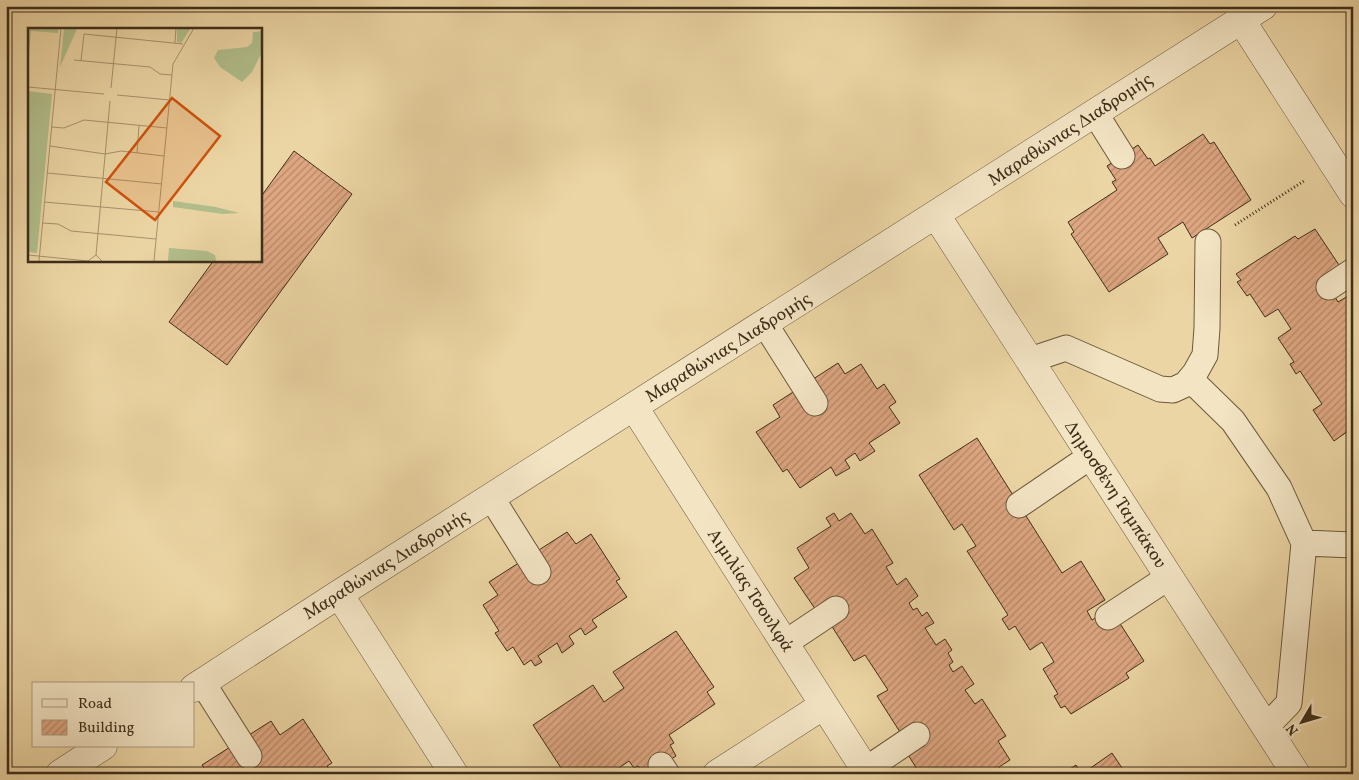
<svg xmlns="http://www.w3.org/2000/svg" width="1359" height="780" font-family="Vollkorn,serif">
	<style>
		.building { fill: url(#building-hatch); stroke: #3e2e1a }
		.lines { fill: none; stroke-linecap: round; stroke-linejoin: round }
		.pedestrian-casing { stroke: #6a583c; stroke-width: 27 }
		.minor-casing { stroke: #6a583c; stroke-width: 29 }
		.path { stroke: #3e2e1a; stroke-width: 3; stroke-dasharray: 1 2.5; stroke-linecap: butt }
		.pedestrian { stroke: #f3e4c4; stroke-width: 25 }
		.minor { stroke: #f3e4c4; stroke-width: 28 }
		.labels { text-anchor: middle; stroke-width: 5; stroke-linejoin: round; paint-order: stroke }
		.street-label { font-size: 18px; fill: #3e2e1a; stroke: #f3e4c4 }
		.inset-road { fill: none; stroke: #a6926d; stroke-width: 1 }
		.view { fill: #ce530e; fill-opacity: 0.15; stroke: #ce530e; stroke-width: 2.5 }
		.inset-edge { fill: none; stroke: #3e2e1a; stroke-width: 2.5 }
	</style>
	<defs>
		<pattern id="building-hatch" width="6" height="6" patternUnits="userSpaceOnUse" patternTransform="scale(1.25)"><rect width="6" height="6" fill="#dea681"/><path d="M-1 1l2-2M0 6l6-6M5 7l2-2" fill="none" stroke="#b58869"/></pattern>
	</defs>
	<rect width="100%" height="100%" fill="#ecd5a4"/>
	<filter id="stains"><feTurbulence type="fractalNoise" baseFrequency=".004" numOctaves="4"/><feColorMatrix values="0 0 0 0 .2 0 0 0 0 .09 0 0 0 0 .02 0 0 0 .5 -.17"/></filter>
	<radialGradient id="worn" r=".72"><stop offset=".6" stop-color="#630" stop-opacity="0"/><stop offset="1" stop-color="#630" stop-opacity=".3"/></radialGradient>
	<!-- building -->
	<path class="building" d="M 1203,134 L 1210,144 L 1214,142 L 1251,200 L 1192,238 L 1183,222 L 1158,238 L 1168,254 L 1109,292 L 1071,234 L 1074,232 L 1068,222 L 1117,190 L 1112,182 L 1116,180 L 1107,166 L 1138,145 L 1148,159 L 1150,158 L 1155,166 Z
		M 294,151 L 352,194 L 227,365 L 169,322 L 214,260 L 260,260 L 260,198 Z
		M 1315,229 L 1341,268 L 1329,287 L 1338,302 L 1353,293 L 1353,432 L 1351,429 L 1334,441 L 1313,410 L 1322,404 L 1300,371 L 1296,374 L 1290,364 L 1294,362 L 1278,338 L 1291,329 L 1278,309 L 1265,317 L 1250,294 L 1247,296 L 1237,282 L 1241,280 L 1236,274 L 1295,236 L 1298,239 Z
		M 838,363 L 845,374 L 861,364 L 877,389 L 884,384 L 896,402 L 889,407 L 900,423 L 869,443 L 875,451 L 860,461 L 855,453 L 845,460 L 850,468 L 836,476 L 831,467 L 800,488 L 787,469 L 783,472 L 756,432 L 780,417 L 773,405 Z
		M 977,438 L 1062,573 L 1081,561 L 1105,600 L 1087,611 L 1092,620 L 1105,612 L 1119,622 L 1144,661 L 1126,673 L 1129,678 L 1071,714 L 1065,706 L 1061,708 L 1054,696 L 1058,694 L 1043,669 L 1054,662 L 1042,642 L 1030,650 L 1015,626 L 1009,630 L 1002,619 L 1008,615 L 967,551 L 976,546 L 962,524 L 954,530 L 919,475 Z
		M 834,513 L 839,521 L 851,513 L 865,534 L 872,529 L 893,563 L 886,567 L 897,585 L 906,578 L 918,596 L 909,603 L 913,610 L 917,608 L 922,616 L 927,612 L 934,623 L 925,628 L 936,645 L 945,639 L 952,650 L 948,653 L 953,662 L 949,665 L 953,672 L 962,666 L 974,684 L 965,690 L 975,704 L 982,699 L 1006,736 L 998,741 L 1010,760 L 999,767 L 1004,774 L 992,774 L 991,772 L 988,774 L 920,774 L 907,753 L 900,732 L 877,696 L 888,690 L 865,655 L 854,661 L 831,625 L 818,613 L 794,578 L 809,568 L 797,548 L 831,526 L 826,518 Z
		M 567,532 L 576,544 L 591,534 L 620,579 L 616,581 L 627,597 L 592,620 L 597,627 L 585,635 L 581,628 L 569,636 L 574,644 L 562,653 L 557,643 L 538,656 L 542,662 L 535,666 L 531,660 L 524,665 L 513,647 L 507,651 L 495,633 L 499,631 L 483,605 L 498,595 L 489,582 Z
		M 676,631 L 714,687 L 707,692 L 715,704 L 669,735 L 674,743 L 670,745 L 676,756 L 648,774 L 644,774 L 638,766 L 634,768 L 629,761 L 610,774 L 565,774 L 533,725 L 593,685 L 604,702 L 624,688 L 613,672 Z
		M 303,719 L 332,763 L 327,766 L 333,774 L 208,774 L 202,765 L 271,721 L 280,735 Z
		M 1112,753 L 1126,774 L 1082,774 Z
		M 1076,765 L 1081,774 L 1062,774 Z"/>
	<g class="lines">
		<defs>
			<path id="pedestrian" d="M 1095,113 L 1122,156
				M 1329,287 L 1353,271
				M 765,324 L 815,403
				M 1030,360 L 1066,348 L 1160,389 L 1173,390 L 1186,384 L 1195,373 L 1205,355 L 1207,328 L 1208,242
				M 1190,379 L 1233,421 L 1279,488 L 1304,543
				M 491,497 L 538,572
				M 1019,505 L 1091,456
				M 1108,617 L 1169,577
				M 785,643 L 836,609
				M 202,682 L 249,756
				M 1266,727 L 1289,703 L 1304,543 L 1353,545
				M 661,765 L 667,774
				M 865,770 L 917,735"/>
			<path id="minor" d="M 1241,20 L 1353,194
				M 936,215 L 1296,774
				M 634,407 L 868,774
				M 339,594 L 454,774
				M 194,688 L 339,594 L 1263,6
				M 60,774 L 103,746
				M 717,774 L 824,705"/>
		</defs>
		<!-- pedestrian casing -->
		<use href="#pedestrian" class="pedestrian-casing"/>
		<!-- minor casing -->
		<use href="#minor" class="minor-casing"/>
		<!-- path -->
		<path class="path" d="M 1235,225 L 1304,181"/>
		<!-- pedestrian -->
		<use href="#pedestrian" class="pedestrian"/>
		<!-- minor -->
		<use href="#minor" class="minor"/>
	</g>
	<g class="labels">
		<!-- street labels -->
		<g class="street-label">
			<text transform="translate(1070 129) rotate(-33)" y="6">Μαραθώνιας Διαδρομής</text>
			<text transform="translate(728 347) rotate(-32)" y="6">Μαραθώνιας Διαδρομής</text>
			<text transform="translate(1116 494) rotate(57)" y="6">Δημοσθένη Ταμπάκου</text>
			<text transform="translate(386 564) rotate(-32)" y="6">Μαραθώνιας Διαδρομής</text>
			<text transform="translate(751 590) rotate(57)" y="6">Αιμιλίας Τσουλφά</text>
		</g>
	</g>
	<!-- overview -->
	<g transform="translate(28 28)">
		<rect width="234" height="234" fill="#ecd5a4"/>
		<path d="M 0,0 L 31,0 L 30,5 L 3,3 L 0,36 ZM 149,0 L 163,0 L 153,15 L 149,14 ZM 0,63 L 24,66 L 9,225 L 0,224 Z" fill="#b1be8b"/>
		<path d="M 234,3 L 234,24 L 224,44 L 214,54 L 192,39 L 186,30 L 190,22 L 219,19 L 224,15 L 225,4 ZM 145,173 L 188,179 L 211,185 L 195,186 L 145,179 ZM 141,220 L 179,223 L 187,227 L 188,233 L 140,233 Z" fill="#b1be8b"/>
		<path d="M 36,0 L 49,1 L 32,39 Z" fill="#b1be8b"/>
		<path class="inset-road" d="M 147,15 L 148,0M 46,32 L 122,39 L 132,46 L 144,47M 53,33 L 56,6 L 155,16M 0,59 L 76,66M 83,60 L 89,0M 89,67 L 142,72M 23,99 L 36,100 L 56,92 L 139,100M 22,118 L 77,126 L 93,123 L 136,128M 109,125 L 111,98M 19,145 L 134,156M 16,174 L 131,184M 14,195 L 30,196 L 43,203 L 128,211M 0,227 L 60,233M 68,227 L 82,73M 11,233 L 33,0M 60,233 L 68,227 L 74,233M 126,233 L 145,36 L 166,0"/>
		<path class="view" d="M 144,70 L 192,108 L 127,192 L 78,154 Z"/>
		<rect width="234" height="234" class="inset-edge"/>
	</g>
	<!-- margin -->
	<rect width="1359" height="780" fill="none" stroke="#ecd5a4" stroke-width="25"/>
	<rect x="8" y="8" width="1344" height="765" fill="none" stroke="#3e2e1a" stroke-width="2.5"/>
	<rect x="12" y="12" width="1334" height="755" fill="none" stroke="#3e2e1a"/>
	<!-- legend -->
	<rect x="32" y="682" width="162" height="65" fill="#f3e4c4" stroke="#ab9b80"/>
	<rect x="42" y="699" width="25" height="8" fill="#f3e4c4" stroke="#ab9b80"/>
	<text x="78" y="708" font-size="15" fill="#3e2e1a">Road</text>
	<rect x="42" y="720" width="25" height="15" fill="url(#building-hatch)" stroke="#ab9b80"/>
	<text x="78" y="732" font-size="15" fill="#3e2e1a">Building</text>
	<!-- north arrow -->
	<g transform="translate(1302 722) rotate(232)" stroke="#f3e4c4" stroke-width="4" paint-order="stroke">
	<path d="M0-4L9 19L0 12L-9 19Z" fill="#3e2e1a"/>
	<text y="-8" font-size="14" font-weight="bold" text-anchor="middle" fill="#3e2e1a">N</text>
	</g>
	<rect width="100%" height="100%" filter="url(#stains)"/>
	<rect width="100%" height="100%" fill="url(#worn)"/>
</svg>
